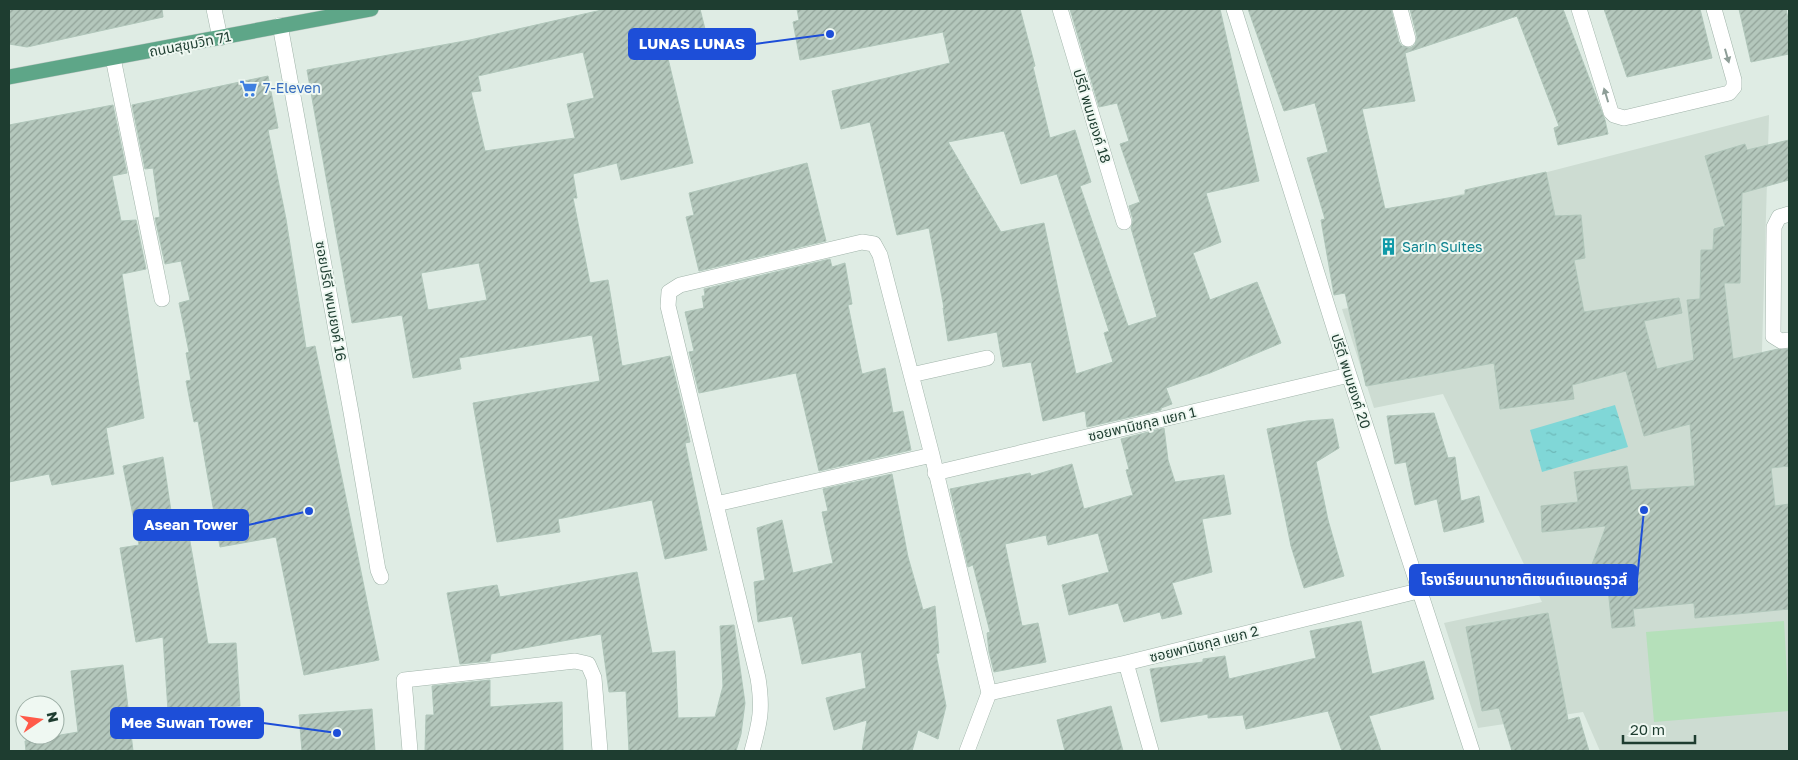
<svg xmlns="http://www.w3.org/2000/svg" width="1798" height="760" font-family="'Golos Text','Noto Sans Thai',sans-serif">
	<style>
		.built { fill: #cddcd2 }
		.park { fill: #b5e0ba }
		.water { fill: url(#water-ripples) }
		.building { fill: url(#building-hatch); stroke: #b0c6ba; fill-rule: evenodd }
		.lines { fill: none; stroke-linecap: round; stroke-linejoin: round }
		.street-casing { stroke: #a1b4aa; stroke-width: 16 }
		.primary-casing { stroke: #c0c9c5; stroke-width: 16 }
		.street { stroke: #fff; stroke-width: 15 }
		.primary { stroke: #5ea688; stroke-width: 15 }
		.oneway { fill: #8e9e98 }
		.labels { text-anchor: middle; stroke-width: 4; stroke-linejoin: round; paint-order: stroke }
		.street-label { font-size: 14px; fill: #1e3d30; stroke: #eff8f2 }
		.shop-label { font-size: 14px; fill: #366cbe; stroke: #eff8f2; text-anchor: start }
		.culture-label { font-size: 14px; fill: #0d838f; stroke: #eff8f2; text-anchor: start }
		.leader { fill: none; stroke: #1d4ed8; stroke-width: 2 }
		.callout-dot { fill: #1d4ed8; stroke: #eff8f2; stroke-width: 2 }
		.callout { fill: #1d4ed8; stroke: #1d4ed8; stroke-width: 2 }
		.callout-label { font-size: 15px; text-anchor: middle; font-weight: bold; fill: #fff }
	</style>
	<defs>
		<pattern id="water-ripples" width="26" height="14" patternUnits="userSpaceOnUse" patternTransform="scale(1.25)"><rect width="26" height="14" fill="#80d7d7"/><path d="M2 4q2-2 4 0t4 0M15 11q2-2 4 0t4 0" fill="none" stroke="#6eb9b9"/></pattern>
		<pattern id="building-hatch" width="6" height="6" patternUnits="userSpaceOnUse" patternTransform="scale(1.25)"><rect width="6" height="6" fill="#b4c7bc"/><path d="M-1 1l2-2M0 6l6-6M5 7l2-2" fill="none" stroke="#92a399"/></pattern>
	</defs>
	<rect width="100%" height="100%" fill="#dfece4"/>
	<!-- built -->
	<path class="built" d="M 1769,115 L 1760,417 L 1789,414 L 1789,751 L 1600,751 L 1583,712 L 1478,728 L 1444,623 L 1542,602 L 1443,394 L 1374,408 L 1342,309 L 1463,289 L 1450,197 Z"/>
	<!-- park -->
	<path class="park" d="M 1784,621 L 1789,711 L 1654,722 L 1646,632 Z"/>
	<!-- water -->
	<path class="water" d="M 1615,405 L 1628,447 L 1542,472 L 1530,430 Z"/>
	<!-- building -->
	<path class="building" d="M 9,9 L 162,9 L 163,17 L 27,47 L 9,44 Z
		M 606,9 L 700,9 L 707,37 L 665,46 L 693,163 L 621,180 L 617,163 L 573,174 L 577,198 L 573,198 L 590,283 L 608,280 L 622,366 L 670,356 L 686,422 L 690,442 L 685,443 L 707,550 L 665,559 L 652,500 L 558,519 L 560,532 L 497,542 L 473,403 L 600,381 L 592,335 L 459,358 L 461,369 L 413,378 L 402,315 L 352,323 L 307,70 L 470,40 ZM 583,52 L 594,98 L 567,104 L 575,138 L 485,151 L 471,92 L 481,91 L 478,76 ZM 479,263 L 487,300 L 428,310 L 421,273 Z
		M 797,9 L 1020,9 L 1035,66 L 1033,67 L 1050,138 L 1075,130 L 1091,182 L 1080,186 L 1128,326 L 1157,317 L 1131,228 L 1133,220 L 1129,206 L 1140,202 L 1120,144 L 1129,141 L 1117,103 L 1099,107 L 1070,9 L 1220,9 L 1259,181 L 1206,193 L 1221,242 L 1193,253 L 1210,300 L 1257,282 L 1281,343 L 1210,373 L 1166,388 L 1172,404 L 1161,408 L 1161,410 L 1087,427 L 1085,411 L 1043,421 L 1031,362 L 1003,367 L 997,332 L 948,341 L 943,308 L 944,308 L 929,228 L 897,235 L 870,122 L 841,129 L 832,91 L 950,63 L 943,32 L 800,60 L 793,22 L 799,20 ZM 1004,131 L 1021,184 L 1057,174 L 1109,331 L 1104,333 L 1113,362 L 1076,374 L 1044,223 L 1001,232 L 948,142 Z
		M 1248,9 L 1391,9 L 1399,42 L 1402,46 L 1410,48 L 1415,45 L 1417,37 L 1410,9 L 1563,9 L 1605,120 L 1608,134 L 1558,145 L 1554,128 L 1559,126 L 1517,16 L 1405,53 L 1415,101 L 1362,109 L 1385,209 L 1465,195 L 1465,190 L 1546,172 L 1555,216 L 1581,215 L 1585,258 L 1574,260 L 1584,312 L 1679,298 L 1682,313 L 1644,321 L 1657,369 L 1694,360 L 1687,300 L 1700,299 L 1701,250 L 1713,250 L 1714,229 L 1725,226 L 1705,156 L 1745,144 L 1747,150 L 1789,140 L 1789,180 L 1742,193 L 1740,283 L 1724,283 L 1733,359 L 1778,349 L 1789,349 L 1789,466 L 1771,468 L 1775,506 L 1789,504 L 1789,609 L 1695,618 L 1694,603 L 1633,609 L 1635,626 L 1612,628 L 1607,578 L 1596,579 L 1590,570 L 1606,526 L 1542,532 L 1541,506 L 1578,502 L 1574,472 L 1627,466 L 1631,490 L 1695,486 L 1690,424 L 1644,436 L 1626,371 L 1572,385 L 1574,399 L 1500,409 L 1494,363 L 1366,386 L 1345,293 L 1334,295 L 1321,220 L 1325,219 L 1307,158 L 1328,152 L 1315,103 L 1284,111 Z
		M 1604,9 L 1700,9 L 1712,58 L 1627,77 Z
		M 1739,9 L 1786,9 L 1789,24 L 1789,54 L 1751,62 Z
		M 268,76 L 278,128 L 268,130 L 286,219 L 306,348 L 315,346 L 379,660 L 304,675 L 276,537 L 220,547 L 198,421 L 194,422 L 186,381 L 191,380 L 186,353 L 189,352 L 179,303 L 190,300 L 181,261 L 165,264 L 155,218 L 160,217 L 153,168 L 145,169 L 132,105 Z
		M 113,105 L 127,173 L 112,176 L 121,221 L 136,220 L 146,269 L 122,274 L 144,418 L 106,428 L 114,474 L 52,485 L 49,474 L 9,482 L 9,125 Z
		M 807,163 L 826,241 L 699,271 L 686,217 L 694,215 L 689,193 Z
		M 830,259 L 832,267 L 845,263 L 852,304 L 848,305 L 862,374 L 885,368 L 893,413 L 903,411 L 911,450 L 819,471 L 796,373 L 699,393 L 689,352 L 694,351 L 685,312 L 704,308 L 702,296 L 705,296 L 704,289 Z
		M 1434,413 L 1448,458 L 1455,457 L 1461,501 L 1479,496 L 1484,522 L 1444,532 L 1437,499 L 1415,505 L 1406,462 L 1395,464 L 1387,416 Z
		M 1333,419 L 1339,448 L 1316,462 L 1328,520 L 1344,576 L 1304,588 L 1291,546 L 1267,429 L 1307,421 Z
		M 1164,428 L 1168,460 L 1175,482 L 1224,475 L 1231,514 L 1202,519 L 1212,572 L 1172,583 L 1182,614 L 1162,619 L 1160,612 L 1124,622 L 1118,603 L 1069,615 L 1062,585 L 1109,572 L 1098,533 L 1048,545 L 1046,535 L 1005,544 L 1022,626 L 1038,623 L 1046,662 L 994,672 L 989,652 L 987,633 L 990,632 L 973,565 L 968,567 L 950,489 L 1030,473 L 1031,476 L 1072,464 L 1084,509 L 1133,495 L 1126,470 L 1129,469 L 1121,439 Z
		M 163,457 L 175,538 L 189,536 L 208,644 L 236,643 L 240,706 L 168,710 L 163,637 L 136,642 L 120,548 L 139,545 L 123,466 Z
		M 892,474 L 908,557 L 923,610 L 935,606 L 939,653 L 936,654 L 946,706 L 938,739 L 918,730 L 912,751 L 862,751 L 867,720 L 834,730 L 826,698 L 866,688 L 861,652 L 802,664 L 792,616 L 758,622 L 754,582 L 765,580 L 757,528 L 782,520 L 793,573 L 833,563 L 822,512 L 828,511 L 823,489 Z
		M 637,572 L 652,653 L 675,651 L 678,718 L 715,717 L 723,686 L 720,626 L 734,625 L 745,703 L 741,734 L 736,751 L 629,751 L 626,691 L 609,692 L 601,634 L 491,654 L 490,661 L 460,664 L 447,593 L 497,585 L 500,597 Z
		M 1548,613 L 1568,720 L 1579,717 L 1589,751 L 1512,751 L 1499,708 L 1482,711 L 1466,627 Z
		M 1361,621 L 1372,674 L 1424,661 L 1434,699 L 1369,716 L 1381,751 L 1342,751 L 1328,711 L 1246,729 L 1243,715 L 1208,718 L 1208,714 L 1161,722 L 1150,669 L 1203,662 L 1203,659 L 1225,656 L 1229,679 L 1316,658 L 1310,631 Z
		M 123,665 L 133,751 L 26,751 L 25,741 L 78,732 L 71,671 Z
		M 490,680 L 490,707 L 562,702 L 563,751 L 425,751 L 426,715 L 434,715 L 432,686 Z
		M 1111,706 L 1123,751 L 1065,751 L 1057,720 Z
		M 372,709 L 375,751 L 302,751 L 299,715 Z"/>
	<g class="lines">
		<defs>
			<path id="street" d="M 214,9 L 220,38
				M 1060,9 L 1124,222
				M 1234,9 L 1349,375 L 1472,751
				M 1400,9 L 1408,39
				M 1579,9 L 1611,112 L 1614,115 L 1624,118 L 1729,93 L 1734,87 L 1734,80 L 1714,9
				M 280,25 L 351,412 L 378,570 L 381,577
				M 113,58 L 162,299
				M 1789,214 L 1779,217 L 1774,227 L 1773,336 L 1781,341 L 1789,340
				M 911,375 L 987,358
				M 935,473 L 1349,375
				M 716,504 L 932,455
				M 1126,663 L 1151,751
				M 989,693 L 1126,663 L 1418,591
				M 410,751 L 404,680 L 575,661 L 588,664 L 594,678 L 600,751
				M 752,751 C 760,722 763,709 758,678 L 668,306 L 669,292 L 680,285 L 862,242 L 874,244 L 880,255 L 932,455 L 989,693 L 967,751"/>
			<path id="primary" d="M 9,77 L 371,9"/>
		</defs>
		<!-- street casing -->
		<use href="#street" class="street-casing"/>
		<!-- primary casing -->
		<use href="#primary" class="primary-casing"/>
		<!-- street -->
		<use href="#street" class="street"/>
		<!-- primary -->
		<use href="#primary" class="primary"/>
	</g>
	<!-- one-way arrows -->
	<defs><path id="oneway-solid" d="M-6-.8H1V-3.2L6.5 0L1 3.2V.8H-6Z" transform="scale(1.25)"/></defs>
	<g class="oneway">
		<use href="#oneway-solid" transform="translate(1727 56) rotate(74)"/>
		<use href="#oneway-solid" transform="translate(1606 95) rotate(-107)"/>
	</g>
	<!-- icons -->
	<defs>
		<symbol id="supermarket-bare" viewBox="-9 -9 18 18"><path d="M-6-5.5h2.5l.6 2H6L4.5 2H-2.5L-4.4-4H-6ZM-1.5 3.2a1.3 1.3 0 1 0 .1 0ZM3 3.2a1.3 1.3 0 1 0 .1 0Z" fill="#3f7fe0" stroke="#eff8f2" stroke-width="2.5" paint-order="stroke"/></symbol>
		<symbol id="building-bare" viewBox="-9 -9 18 18"><path d="M-4-6H4V6H1V3H-1V6H-4ZM-2.5-4.3h1.7v1.8h-1.7ZM.8-4.3h1.7v1.8H.8ZM-2.5-1h1.7V.8h-1.7ZM.8-1h1.7V.8H.8Z" fill="#0f9aa8" stroke="#eff8f2" stroke-width="2.5" paint-order="stroke"/></symbol>
	</defs>
	<g fill-rule="evenodd">
		<use href="#supermarket-bare" x="236" y="76" width="25" height="25"/>
		<use href="#building-bare" x="1376" y="234" width="25" height="25"/>
	</g>
	<g class="labels">
		<!-- street labels -->
		<g class="street-label">
			<text transform="translate(190 44) rotate(-11)" y="5">ถนนสุขุมวิท 71</text>
			<text transform="translate(1092 116) rotate(73)" y="5">ปรีดี พนมยงค์ 18</text>
			<text transform="translate(331 301) rotate(80)" y="5">ซอยปรีดี พนมยงค์ 16</text>
			<text transform="translate(1351 381) rotate(72)" y="5">ปรีดี พนมยงค์ 20</text>
			<text transform="translate(1142 424) rotate(-13)" y="5">ซอยพานิชกุล แยก 1</text>
			<text transform="translate(1204 644) rotate(-14)" y="5">ซอยพานิชกุล แยก 2</text>
		</g>
		<!-- shop labels -->
		<g class="shop-label">
			<text x="263" y="93">7-Eleven</text>
		</g>
		<!-- culture labels -->
		<g class="culture-label">
			<text x="1402" y="252">Sarin Suites</text>
		</g>
	</g>
	<!-- callouts -->
	<path class="leader" d="M830 34L755 44M309 511L248 525M1644 510L1637 580M337 733L263 723"/>
	<g class="callout-dot">
		<circle cx="830" cy="34" r="5"/>
		<circle cx="309" cy="511" r="5"/>
		<circle cx="1644" cy="510" r="5"/>
		<circle cx="337" cy="733" r="5"/>
	</g>
	<g class="callout">
		<rect x="629" y="29" width="126" height="30" rx="5"/>
		<rect x="134" y="510" width="114" height="30" rx="5"/>
		<rect x="1410" y="565" width="227" height="30" rx="5"/>
		<rect x="111" y="708" width="152" height="30" rx="5"/>
	</g>
	<g class="callout-label">
		<text x="692" y="49">LUNAS LUNAS</text>
		<text x="191" y="530">Asean Tower</text>
		<text x="1524" y="585">โรงเรียนนานาชาติเซนต์แอนดรูวส์</text>
		<text x="187" y="728">Mee Suwan Tower</text>
	</g>
	<!-- border -->
	<rect width="1798" height="760" fill="none" stroke="#1e3d30" stroke-width="20"/>
	<!-- north arrow -->
	<g transform="translate(40 720) rotate(77)"><circle r="24" fill="#eff8f2" stroke="#9bada4"/>
	<path d="M0-4L9 19L0 12L-9 19Z" fill="#ff5a49"/>
	<text y="-8" font-size="14" font-weight="bold" text-anchor="middle" fill="#1e3d30">N</text>
	</g>
	<!-- scale -->
	<path d="M1623 735v8h72v-8" fill="none" stroke="#1e3d30" stroke-width="2.5"/>
	<text x="1630" y="735" font-size="15" fill="#1e3d30" stroke="#eff8f2" stroke-width="4" paint-order="stroke">20 m</text>
</svg>
